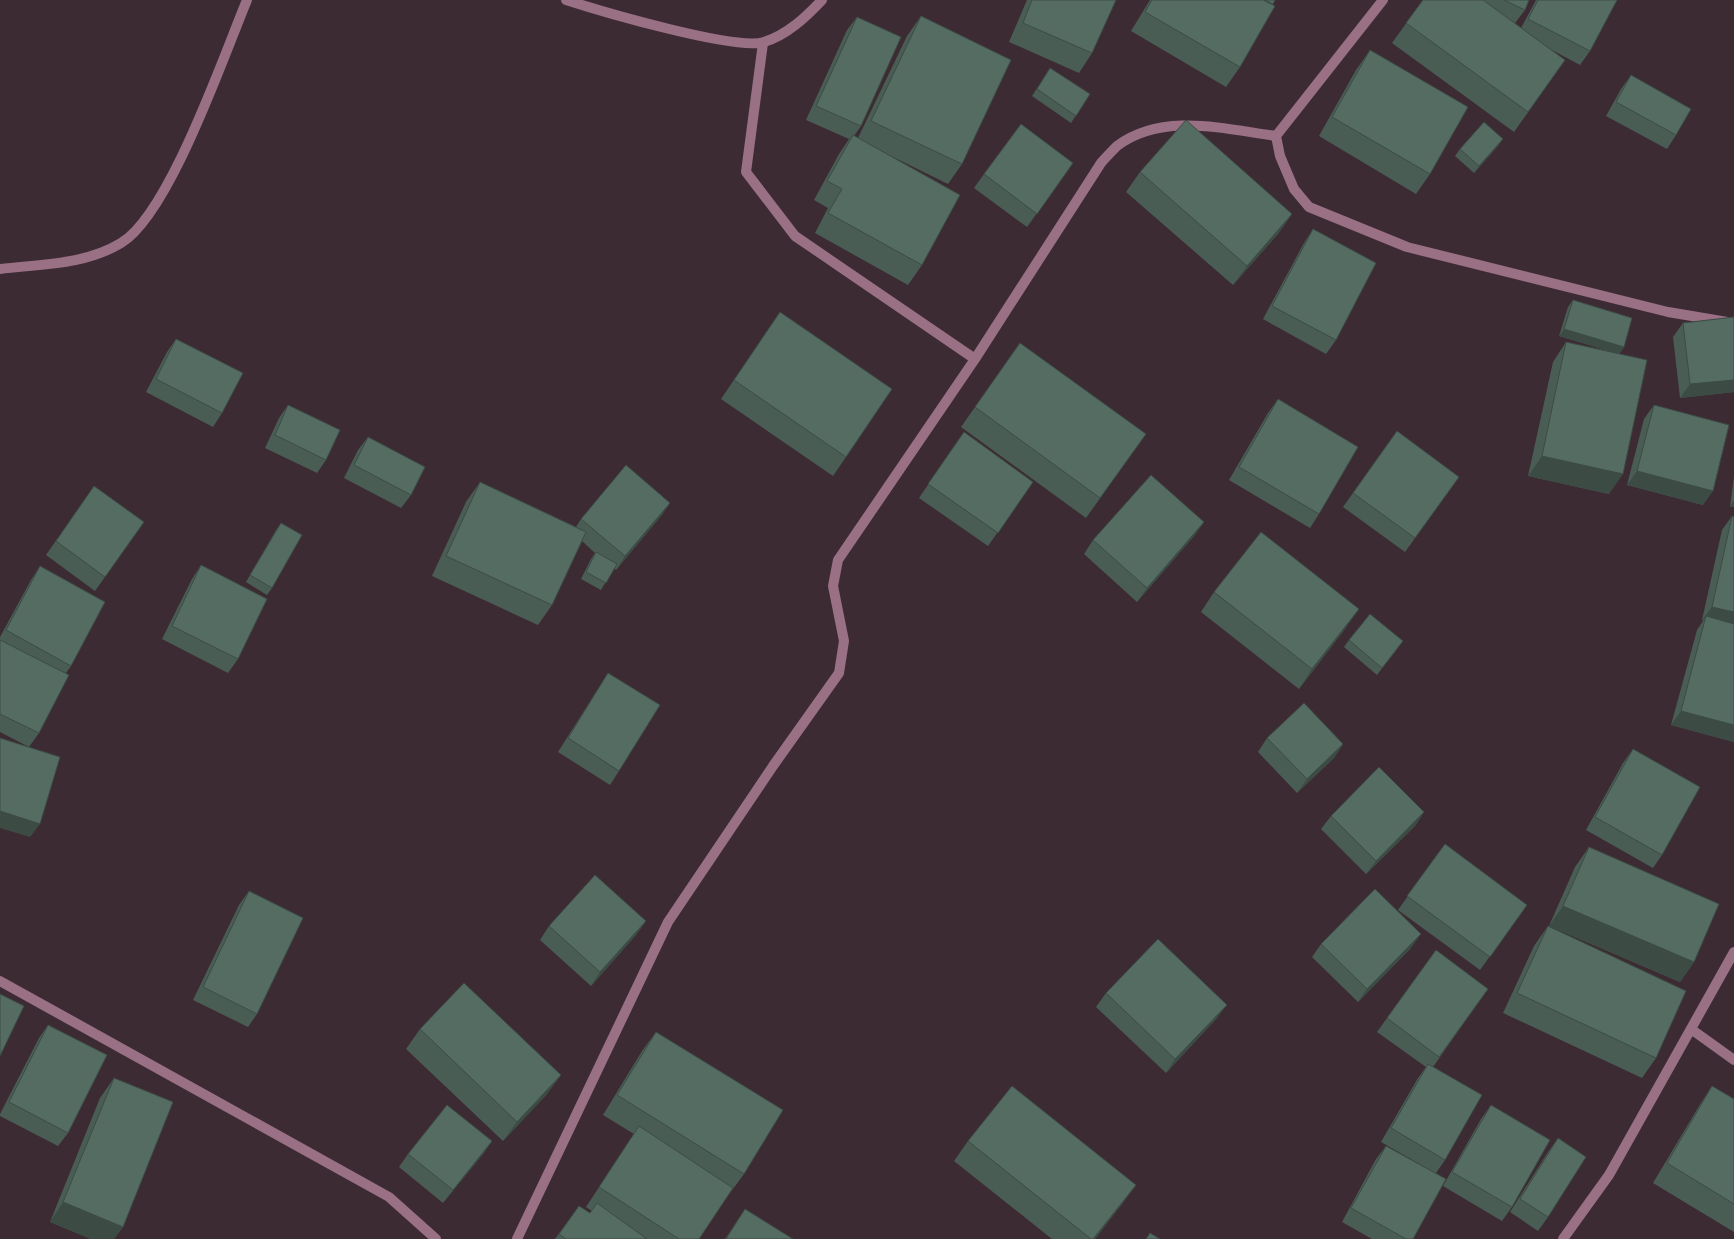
<svg xmlns="http://www.w3.org/2000/svg" width="1734" height="1239" font-family="Commissioner,sans-serif">
	<style>
		.lines { fill: none; stroke-linecap: round; stroke-linejoin: round }
		.minor { stroke: #9a7085; stroke-width: 10 }
		.wall { fill: #495d55 }
		.shaded-wall { fill: #3c4c45 }
		.building { fill: #556c63; stroke: #3c4c45 }
	</style>
	<rect width="100%" height="100%" fill="#3d2b34"/>
	<g class="lines">
		<!-- minor -->
		<path class="minor" d="M 566,0 C 600,11 736,51 764,42 C 787,35 806,17 822,0
			M 1383,0 L 1276,136 L 1280,156 L 1294,189 L 1309,207 L 1407,247 L 1668,312 L 1734,323
			M 763,43 L 746,172 L 795,236 L 975,359
			M 0,269 C 41,264 85,265 121,243 C 169,215 224,55 247,0
			M 0,981 L 389,1197 L 436,1239
			M 1691,1029 L 1734,1060
			M 517,1239 L 668,922 L 773,766 L 839,673 L 844,641 L 833,586 L 838,560 L 975,359 L 1101,163 C 1106,157 1112,151 1117,146 C 1163,112 1224,129 1276,136
			M 1563,1239 L 1609,1175 L 1734,952"/>
	</g>
	<!-- wall -->
	<path class="wall" d="M 1027,0 L 1116,0 L 1092,53 L 1079,73 L 1009,42 Z
		M 1150,0 L 1275,0 L 1240,67 L 1226,87 L 1131,31 Z
		M 1423,0 L 1529,0 L 1525,10 L 1515,23 L 1521,28 L 1536,0 L 1617,0 L 1590,51 L 1580,65 L 1550,49 L 1565,60 L 1514,132 L 1392,43 Z
		M 921,16 L 962,164 L 948,184 L 893,157 L 922,265 L 908,285 L 815,233 L 828,208 L 814,200 L 839,154 L 849,139 L 806,120 L 847,30 L 857,17 L 861,126 L 854,136 L 858,138 L 907,36 Z
		M 1370,50 L 1430,174 L 1416,194 L 1319,136 L 1356,70 Z
		M 1050,68 L 1090,94 L 1071,123 L 1032,96 Z
		M 1631,75 L 1676,135 L 1667,149 L 1606,116 L 1621,89 Z
		M 1498,146 L 1474,173 L 1455,156 L 1460,149 Z
		M 1073,163 L 1027,227 L 974,188 L 984,174 Z
		M 1140,172 L 1292,214 L 1278,234 L 1233,285 L 1126,192 Z
		M 1313,229 L 1336,340 L 1326,354 L 1263,319 L 1304,243 Z
		M 1573,300 L 1624,347 L 1619,354 L 1609,494 L 1528,476 L 1553,362 L 1566,342 L 1609,351 L 1559,336 L 1568,307 Z
		M 780,312 L 846,457 L 833,476 L 721,399 Z
		M 1734,317 L 1734,392 L 1680,398 L 1673,337 L 1683,323 Z
		M 176,339 L 222,413 L 213,427 L 146,392 L 167,352 Z
		M 1020,343 L 1146,434 L 1086,518 L 961,427 Z
		M 1278,399 L 1319,514 L 1310,528 L 1229,480 L 1268,413 Z
		M 288,405 L 326,460 L 317,473 L 265,448 L 279,418 Z
		M 1654,405 L 1703,505 L 1627,485 L 1644,419 Z
		M 1397,431 L 1459,477 L 1405,552 L 1343,507 Z
		M 964,432 L 1033,482 L 988,546 L 919,498 Z
		M 368,437 L 411,495 L 401,508 L 344,478 L 358,450 Z
		M 1734,476 L 1734,507 L 1730,507 Z
		M 480,482 L 576,527 L 581,519 L 670,503 L 661,516 L 616,570 L 614,568 L 601,590 L 581,579 L 591,559 L 595,553 L 582,541 L 552,605 L 538,625 L 432,576 L 466,502 Z
		M 94,486 L 144,522 L 95,591 L 46,555 Z
		M 1732,516 L 1734,742 L 1671,725 L 1697,630 L 1703,621 L 1702,620 L 1722,530 Z
		M 1204,522 L 1194,536 L 1137,602 L 1084,554 L 1093,540 Z
		M 281,523 L 272,588 L 267,595 L 246,582 L 276,530 Z
		M 201,565 L 238,659 L 228,673 L 162,639 L 192,579 Z
		M 40,566 L 71,666 L 66,673 L 39,733 L 29,747 L 0,732 L 0,637 L 31,580 Z
		M 1214,592 L 1345,629 L 1299,689 L 1201,612 Z
		M 1349,640 L 1398,648 L 1377,675 L 1344,647 Z
		M 608,673 L 619,771 L 610,785 L 558,752 L 599,687 Z
		M 1267,738 L 1343,744 L 1334,758 L 1297,793 L 1258,752 Z
		M 1633,749 L 1662,855 L 1653,868 L 1586,830 L 1623,763 Z
		M 1424,812 L 1415,826 L 1366,874 L 1321,829 L 1331,816 Z
		M 1445,844 L 1527,905 L 1480,970 L 1398,910 Z
		M 1589,847 L 1694,962 L 1680,982 L 1549,926 L 1575,867 Z
		M 249,891 L 257,1014 L 248,1027 L 193,1000 L 239,905 Z
		M 646,921 L 636,935 L 591,986 L 540,940 L 549,926 Z
		M 1548,926 L 1656,1058 L 1642,1078 L 1503,1013 L 1534,946 Z
		M 1321,944 L 1411,948 L 1358,1002 L 1312,957 Z
		M 1436,950 L 1488,989 L 1433,1067 L 1445,1160 L 1436,1173 L 1413,1239 L 1372,1239 L 1342,1222 L 1376,1159 L 1386,1146 L 1430,1170 L 1381,1142 L 1418,1078 L 1426,1067 L 1377,1032 Z
		M 1106,993 L 1217,1018 L 1166,1073 L 1096,1007 Z
		M 48,1025 L 68,1133 L 58,1146 L 0,1116 L 0,1114 L 39,1038 Z
		M 420,1029 L 561,1075 L 547,1094 L 503,1141 L 406,1049 Z
		M 656,1032 L 744,1174 L 730,1193 L 729,1193 L 699,1239 L 555,1239 L 579,1206 L 590,1213 L 592,1211 L 586,1207 L 634,1134 L 603,1115 L 642,1051 Z
		M 114,1078 L 123,1227 L 114,1239 L 91,1239 L 50,1222 L 100,1098 Z
		M 1712,1086 L 1734,1099 L 1734,1232 L 1653,1183 L 1699,1106 Z
		M 1491,1105 L 1512,1207 L 1502,1221 L 1443,1186 L 1481,1119 Z
		M 1558,1138 L 1548,1217 L 1538,1231 L 1510,1212 L 1548,1152 Z
		M 492,1141 L 483,1154 L 443,1203 L 399,1167 L 408,1154 Z
		M 968,1141 L 1136,1185 L 1122,1204 L 1095,1239 L 1052,1239 L 954,1161 Z
		M 745,1209 L 793,1239 L 725,1239 Z"/>
	<!-- shaded-wall -->
	<path class="shaded-wall" d="M 1503,139 L 1498,146 L 1474,173 L 1479,166 Z
		M 1292,214 L 1278,234 L 1233,285 L 1247,266 Z
		M 1564,329 L 1624,347 L 1619,354 L 1559,336 Z
		M 1734,380 L 1734,392 L 1680,398 L 1690,384 Z
		M 1542,456 L 1623,474 L 1609,494 L 1528,476 Z
		M 1637,471 L 1713,491 L 1703,505 L 1627,485 Z
		M 1734,500 L 1734,507 L 1730,507 Z
		M 670,503 L 661,516 L 616,570 L 625,556 Z
		M 1204,522 L 1194,536 L 1137,602 L 1147,588 Z
		M 1712,607 L 1734,612 L 1734,628 L 1706,616 L 1703,621 L 1702,620 Z
		M 1359,609 L 1345,629 L 1299,689 L 1312,669 Z
		M 1681,711 L 1734,725 L 1734,742 L 1671,725 Z
		M 1343,744 L 1334,758 L 1297,793 L 1307,779 Z
		M 0,811 L 40,824 L 30,837 L 0,828 Z
		M 1424,812 L 1415,826 L 1366,874 L 1376,861 Z
		M 1563,906 L 1694,962 L 1680,982 L 1549,926 Z
		M 646,921 L 636,935 L 591,986 L 600,972 Z
		M 1421,934 L 1411,948 L 1358,1002 L 1367,989 Z
		M 1227,1005 L 1217,1018 L 1166,1073 L 1175,1059 Z
		M 561,1075 L 547,1094 L 503,1141 L 517,1122 Z
		M 492,1141 L 483,1154 L 443,1203 L 453,1190 Z
		M 1136,1185 L 1122,1204 L 1095,1239 L 1093,1239 Z
		M 63,1202 L 123,1227 L 114,1239 L 91,1239 L 50,1222 Z"/>
	<!-- building -->
	<path class="building" d="M 1032,0 L 1116,0 L 1092,53 L 1023,23 Z
		M 1152,0 L 1263,0 L 1275,6 L 1240,67 L 1145,12 Z
		M 1265,0 L 1275,0 L 1273,4 Z
		M 1423,0 L 1483,0 L 1565,60 L 1528,112 L 1406,23 Z
		M 1504,0 L 1529,0 L 1525,10 Z
		M 1538,0 L 1617,0 L 1590,51 L 1528,19 Z
		M 921,16 L 1011,60 L 962,164 L 871,121 Z
		M 857,17 L 901,37 L 861,126 L 816,106 Z
		M 1370,50 L 1468,107 L 1430,174 L 1332,117 Z
		M 1050,68 L 1090,94 L 1076,116 L 1037,89 Z
		M 1631,75 L 1691,109 L 1676,135 L 1616,102 Z
		M 1186,120 L 1292,214 L 1247,266 L 1140,172 Z
		M 1484,122 L 1503,139 L 1479,166 L 1460,149 Z
		M 1021,124 L 1073,163 L 1037,214 L 984,174 Z
		M 853,135 L 960,195 L 922,265 L 828,213 L 842,189 L 827,181 Z
		M 1313,229 L 1376,263 L 1336,340 L 1272,306 Z
		M 1573,300 L 1632,318 L 1624,347 L 1564,329 Z
		M 780,312 L 892,389 L 846,457 L 734,380 Z
		M 1734,317 L 1734,380 L 1690,384 L 1683,323 Z
		M 176,339 L 243,373 L 222,413 L 156,379 Z
		M 1566,342 L 1647,360 L 1623,474 L 1542,456 Z
		M 1020,343 L 1146,434 L 1100,498 L 975,407 Z
		M 1278,399 L 1358,447 L 1319,514 L 1239,467 Z
		M 288,405 L 340,430 L 326,460 L 275,435 Z
		M 1654,405 L 1729,425 L 1713,491 L 1637,471 Z
		M 1397,431 L 1459,477 L 1415,538 L 1353,493 Z
		M 964,432 L 1033,482 L 998,533 L 928,484 Z
		M 368,437 L 425,467 L 411,495 L 354,465 Z
		M 626,465 L 670,503 L 625,556 L 581,519 Z
		M 1151,475 L 1204,522 L 1147,588 L 1093,540 Z
		M 480,482 L 586,532 L 552,605 L 446,556 Z
		M 94,486 L 144,522 L 105,577 L 56,541 Z
		M 1732,516 L 1734,517 L 1734,612 L 1712,607 Z
		M 281,523 L 302,535 L 272,588 L 250,575 Z
		M 1261,532 L 1359,609 L 1312,669 L 1214,592 Z
		M 596,552 L 617,564 L 606,583 L 586,572 Z
		M 201,565 L 267,599 L 238,659 L 172,626 Z
		M 40,566 L 105,602 L 71,666 L 6,630 Z
		M 1370,614 L 1403,641 L 1382,668 L 1349,640 Z
		M 1706,616 L 1734,624 L 1734,725 L 1681,711 Z
		M 0,640 L 69,675 L 39,733 L 0,714 Z
		M 608,673 L 660,705 L 619,771 L 568,738 Z
		M 1304,703 L 1343,744 L 1307,779 L 1267,738 Z
		M 0,738 L 60,757 L 40,824 L 0,811 Z
		M 1633,749 L 1700,787 L 1662,855 L 1595,817 Z
		M 1379,767 L 1424,812 L 1376,861 L 1331,816 Z
		M 1445,844 L 1527,905 L 1490,957 L 1407,896 Z
		M 1589,847 L 1719,904 L 1694,962 L 1563,906 Z
		M 595,875 L 646,921 L 600,972 L 549,926 Z
		M 1375,889 L 1421,934 L 1367,989 L 1321,944 Z
		M 249,891 L 303,918 L 257,1014 L 203,987 Z
		M 1548,926 L 1686,991 L 1656,1058 L 1517,993 Z
		M 1158,939 L 1227,1005 L 1175,1059 L 1106,993 Z
		M 1436,950 L 1488,989 L 1439,1057 L 1387,1018 Z
		M 464,983 L 561,1075 L 517,1122 L 420,1029 Z
		M 0,994 L 24,1006 L 0,1056 Z
		M 48,1025 L 107,1055 L 68,1133 L 9,1102 Z
		M 656,1032 L 783,1110 L 744,1174 L 617,1095 Z
		M 1428,1064 L 1482,1095 L 1445,1160 L 1391,1128 Z
		M 114,1078 L 173,1102 L 123,1227 L 63,1202 Z
		M 1012,1086 L 1136,1185 L 1093,1239 L 1091,1239 L 968,1141 Z
		M 1712,1086 L 1734,1099 L 1734,1204 L 1667,1163 Z
		M 447,1105 L 492,1141 L 453,1190 L 408,1154 Z
		M 1491,1105 L 1550,1140 L 1512,1207 L 1452,1172 Z
		M 639,1126 L 733,1188 L 699,1239 L 679,1239 L 599,1187 Z
		M 1558,1138 L 1586,1157 L 1548,1217 L 1520,1199 Z
		M 1386,1146 L 1446,1179 L 1413,1239 L 1406,1239 L 1351,1208 Z
		M 597,1203 L 647,1239 L 566,1239 L 559,1234 L 579,1206 L 590,1213 Z
		M 745,1209 L 793,1239 L 726,1239 Z
		M 1150,1233 L 1160,1239 L 1146,1239 Z"/>
</svg>
